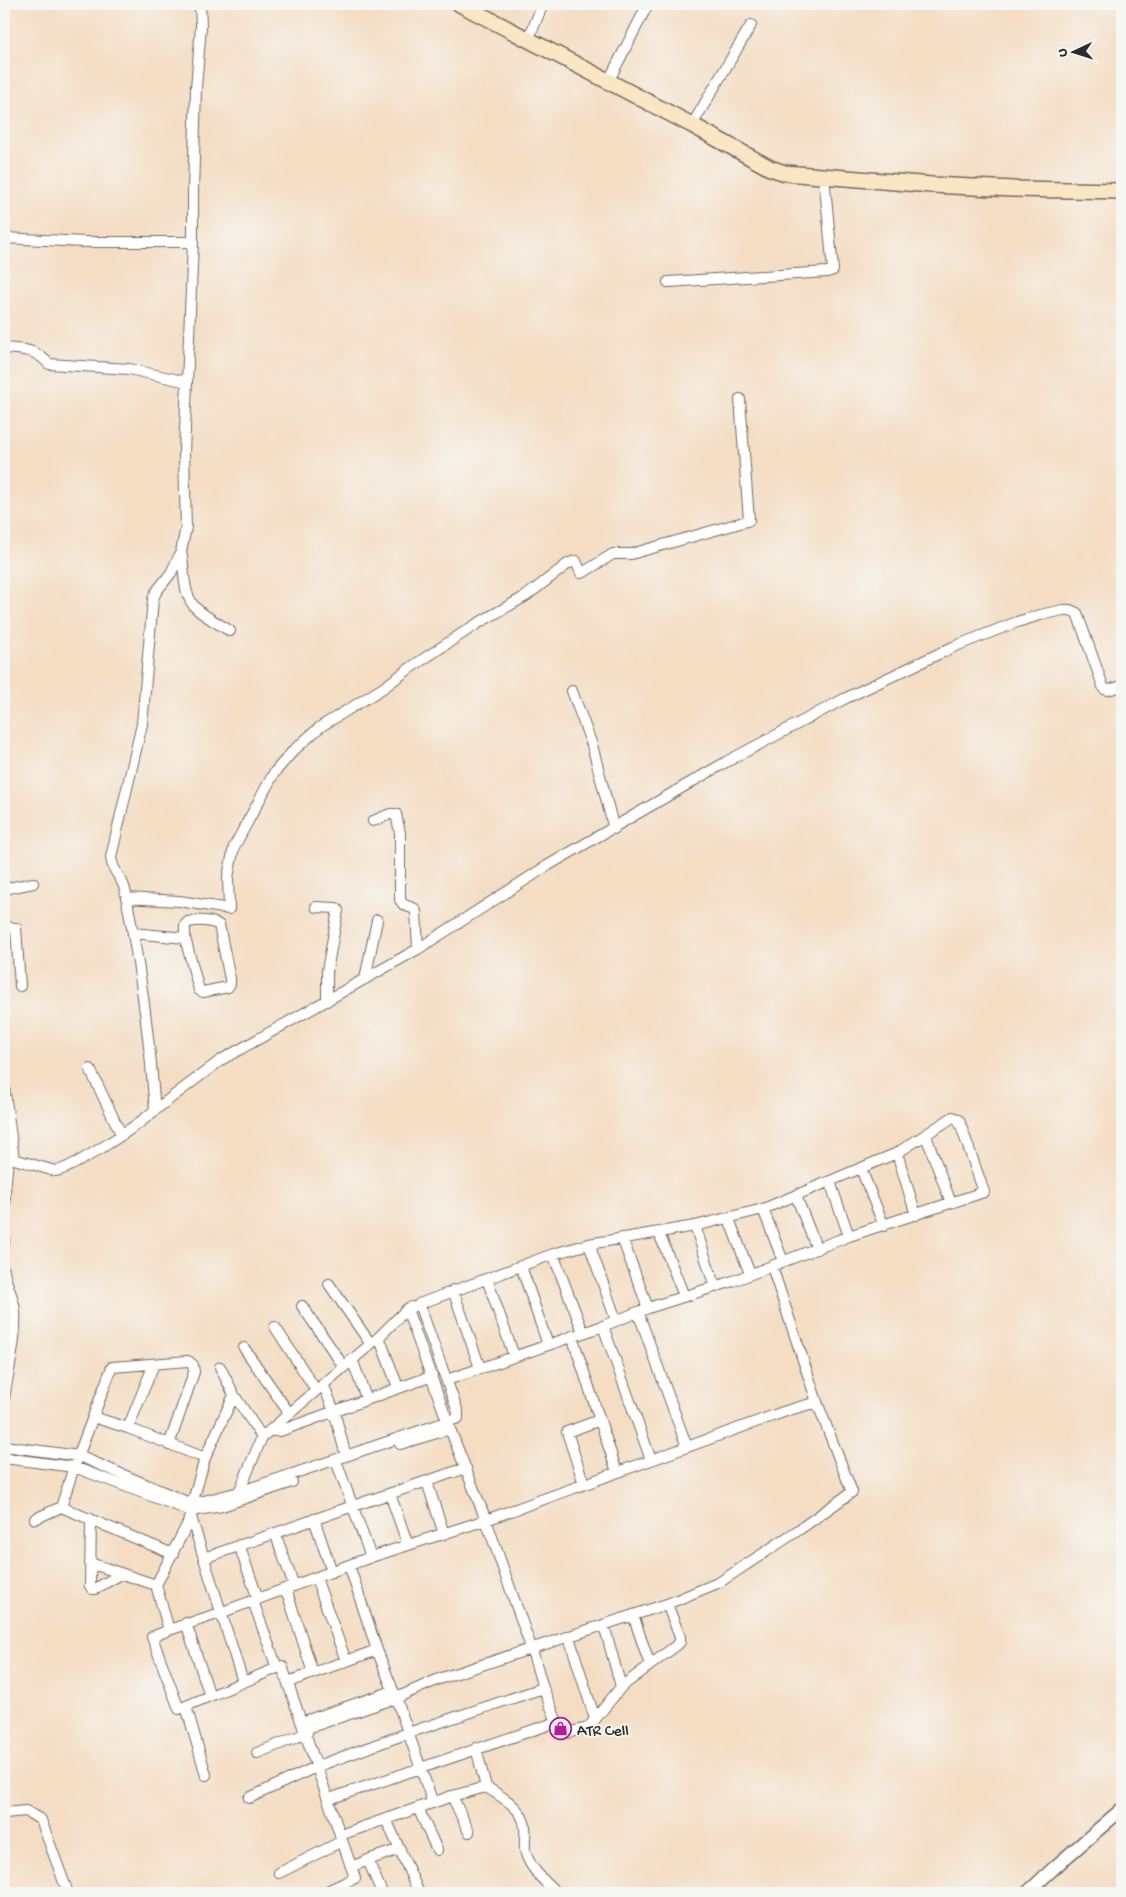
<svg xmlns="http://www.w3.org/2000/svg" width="1126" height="1897" font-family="'Gochi Hand',sans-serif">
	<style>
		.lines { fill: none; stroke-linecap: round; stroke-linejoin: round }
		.minor-casing { stroke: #716960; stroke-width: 12 }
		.tertiary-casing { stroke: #716960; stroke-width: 15 }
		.secondary-casing { stroke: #716960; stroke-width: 18 }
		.minor { stroke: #fff; stroke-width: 10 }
		.tertiary { stroke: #fff; stroke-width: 12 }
		.secondary { stroke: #fbe6c4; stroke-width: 15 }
		.labels { text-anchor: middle; stroke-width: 4; stroke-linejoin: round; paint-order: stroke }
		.poi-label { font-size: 16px; fill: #2b2b2b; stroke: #f6f6f2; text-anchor: start }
	</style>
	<rect width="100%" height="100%" fill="#f6f6f2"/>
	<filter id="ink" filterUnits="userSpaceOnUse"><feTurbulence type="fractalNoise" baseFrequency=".02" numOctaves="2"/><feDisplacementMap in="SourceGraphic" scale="10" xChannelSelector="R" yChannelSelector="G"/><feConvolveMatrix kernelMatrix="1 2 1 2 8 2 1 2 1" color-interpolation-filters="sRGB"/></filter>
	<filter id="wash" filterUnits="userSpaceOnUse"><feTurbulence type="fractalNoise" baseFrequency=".0096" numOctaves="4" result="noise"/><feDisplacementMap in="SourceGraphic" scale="20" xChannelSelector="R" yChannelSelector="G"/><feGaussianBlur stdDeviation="1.12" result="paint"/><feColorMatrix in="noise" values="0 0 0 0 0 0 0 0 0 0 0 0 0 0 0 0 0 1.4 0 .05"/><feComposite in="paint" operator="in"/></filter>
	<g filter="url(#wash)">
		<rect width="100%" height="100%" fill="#f4ddc3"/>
	</g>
	<g filter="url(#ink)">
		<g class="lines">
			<defs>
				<path id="minor" d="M 528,40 L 543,4
					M 608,82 L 648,4
					M 692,125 L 751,25
					M 4,238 L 85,242 L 193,242
					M 668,282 L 827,272 L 833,270 L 824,176
					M 4,348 C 24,350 34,348 49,364 L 129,369 L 187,382
					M 181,552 C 185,568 182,592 194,606 C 201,615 220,624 230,631
					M 572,691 L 592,745 L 614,829
					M 373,821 L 390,814 L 396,814 L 400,833 L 400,900 L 404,905 L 415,909 L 416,912 L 418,949
					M 4,889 L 33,883
					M 126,898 L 179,901 L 229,909 L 228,877 L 234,847 L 274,773 L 293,751 L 320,727 L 383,688 L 413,666 L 475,625 L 526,596 L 569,563 L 576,561 L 581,573 L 584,572 L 613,554 L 631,554 L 747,521 L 749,520 L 740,399
					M 316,907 L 336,908 L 338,910 L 327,971 L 327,1001
					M 4,927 L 16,928 L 20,986
					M 133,933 L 185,938 L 199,990 L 203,992 L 228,987 L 230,984 L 230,979 L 219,925 C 210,920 198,920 188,922 L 185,925 L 185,938
					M 365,979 L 377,920
					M 90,1069 L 121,1134
					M 4,1086 L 14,1159
					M 155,1110 L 221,1060 L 418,949 L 547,866 L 726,762 L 844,699 L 953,647 L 1017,622 L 1040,615 L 1063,610 L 1070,610 L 1077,613 L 1104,689 L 1108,690 L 1122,686
					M 926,1136 L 951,1203
					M 897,1153 L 916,1215
					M 861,1169 L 884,1226
					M 830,1182 L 849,1236
					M 796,1196 L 817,1249
					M 763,1209 L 783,1261
					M 729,1219 L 750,1274
					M 695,1226 L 715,1287
					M 659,1233 L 684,1296
					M 622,1238 L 648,1308
					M 4,1244 L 5,1190 L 8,1159 L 14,1159 L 55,1171 C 73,1169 140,1124 155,1110 C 150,1042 141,974 128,906 C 127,900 126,890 123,884 C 118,874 112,869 111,857 L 142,724 L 153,599 L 156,592 L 171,573 L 181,552 L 186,527 L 184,453 L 193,242 L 193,192 L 196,88 L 201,26 L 200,4
					M 589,1244 L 616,1320
					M 553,1254 L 583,1332
					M 521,1266 L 548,1345
					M 4,1270 C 5,1284 14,1296 15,1311 C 17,1338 8,1371 4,1399
					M 487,1279 L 514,1356
					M 329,1284 L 370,1343
					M 453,1290 L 480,1368
					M 302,1306 L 344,1367
					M 407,1309 L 450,1429 L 486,1520 L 532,1650 L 543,1688 L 562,1734 L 588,1728 L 621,1687 L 677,1645 L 680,1642 L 680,1637 L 667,1604
					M 638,1312 L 687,1447
					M 603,1326 L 651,1460
					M 275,1327 L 316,1390
					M 572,1336 L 617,1472
					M 379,1337 L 398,1387
					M 244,1348 L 289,1413
					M 352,1359 L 366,1398
					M 220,1367 L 234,1395 L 262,1437
					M 323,1384 L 334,1411 L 346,1456
					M 93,1417 L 128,1428 L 205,1458
					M 128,1428 L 154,1364
					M 270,1431 L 280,1431 L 432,1376
					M 400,1444 L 450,1429
					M 4,1446 L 79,1456 L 192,1504 L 205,1458 L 234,1395
					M 4,1458 L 74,1467 L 191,1511 L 222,1506 L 292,1482
					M 338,1466 L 371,1557
					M 427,1482 L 444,1534
					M 584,1484 L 567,1432 L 600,1420
					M 239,1492 L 262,1437 L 379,1337 L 407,1309 L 412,1307
					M 390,1494 L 408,1545
					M 61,1507 L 74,1467 L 112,1367 L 188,1361 L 193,1365 L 194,1372 L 169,1445
					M 191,1517 L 243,1682
					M 35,1519 L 61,1507 L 173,1554
					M 91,1519 L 90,1586 L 92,1589 L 95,1589 L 121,1574
					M 314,1519 L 332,1572
					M 275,1533 L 294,1586
					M 239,1545 L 258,1599
					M 204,1558 L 353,1506 L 466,1468
					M 90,1563 L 156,1585
					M 349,1565 L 377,1650 L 396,1698 L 433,1803
					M 316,1578 L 346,1661
					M 286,1589 L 313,1673
					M 253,1601 L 277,1668
					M 633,1615 L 650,1665
					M 186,1623 L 210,1696
					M 604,1625 L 621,1687
					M 169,1630 L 220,1613 L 371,1557 L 486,1520 L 786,1411 L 817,1402
					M 569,1637 L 595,1719
					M 288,1682 L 377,1650
					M 186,1706 L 282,1666 L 355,1878 L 323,1893
					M 302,1722 L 393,1691
					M 305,1729 L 396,1698 L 439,1679 L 667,1604 L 720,1582 L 800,1529 L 852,1492 L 817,1402 L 772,1267
					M 476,1748 L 486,1787
					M 257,1753 L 307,1733
					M 206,1775 L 186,1706 L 179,1709 L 152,1637 L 169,1630 L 156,1585 L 191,1517 L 192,1504 L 239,1492 L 458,1418 L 458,1412 L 419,1304 L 553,1254 L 589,1244 L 695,1226 L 763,1209 L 897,1153 L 953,1117 L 959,1120 L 984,1192 L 849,1236 L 733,1281 L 648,1308 L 603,1326 L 447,1380
					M 452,1796 L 469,1832
					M 249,1798 L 318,1766 L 408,1733 L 543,1688
					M 329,1799 L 557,1722
					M 418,1808 L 437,1850
					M 4,1813 L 26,1811 L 41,1820 L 68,1893
					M 386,1819 L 419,1893
					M 340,1835 L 452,1796 L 486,1787 C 501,1796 523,1808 525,1827 C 526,1835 524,1843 525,1850 C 528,1867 545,1882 557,1893
					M 368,1860 L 400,1849
					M 351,1867 L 368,1860 L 382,1893
					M 279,1873 L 342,1841"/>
				<path id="tertiary" d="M 1027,1893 L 1056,1866 L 1122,1809"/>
				<path id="secondary" d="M 460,4 L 692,125 L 770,168 L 785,173 L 932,185 L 1014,189 L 1122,191"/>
			</defs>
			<!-- minor casing -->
			<use href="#minor" class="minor-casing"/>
			<!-- tertiary casing -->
			<use href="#tertiary" class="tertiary-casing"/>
			<!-- secondary casing -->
			<use href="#secondary" class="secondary-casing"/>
			<!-- minor -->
			<use href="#minor" class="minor"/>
			<!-- tertiary -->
			<use href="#tertiary" class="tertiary"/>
			<!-- secondary -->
			<use href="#secondary" class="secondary"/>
		</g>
	</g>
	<!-- icons -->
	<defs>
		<symbol id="shop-ring" viewBox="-11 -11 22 22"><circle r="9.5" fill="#f6f6f2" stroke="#b5179e" stroke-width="1.5"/><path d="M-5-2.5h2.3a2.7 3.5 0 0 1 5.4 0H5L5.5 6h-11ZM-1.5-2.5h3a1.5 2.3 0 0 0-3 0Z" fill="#b5179e"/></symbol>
	</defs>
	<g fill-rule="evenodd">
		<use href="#shop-ring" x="548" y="1716" width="25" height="25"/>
	</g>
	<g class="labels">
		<!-- poi labels -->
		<g class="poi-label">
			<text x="577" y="1735">ATR Cell</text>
		</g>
	</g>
	<!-- margin -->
	<rect width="1126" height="1897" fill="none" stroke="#f6f6f2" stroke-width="20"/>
	<!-- north arrow -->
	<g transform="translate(1074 52) rotate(266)" stroke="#f6f6f2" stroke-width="4" paint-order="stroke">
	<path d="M0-4L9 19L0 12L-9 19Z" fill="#2b2b2b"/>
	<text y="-8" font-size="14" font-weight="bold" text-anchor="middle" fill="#2b2b2b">U</text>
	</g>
</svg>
